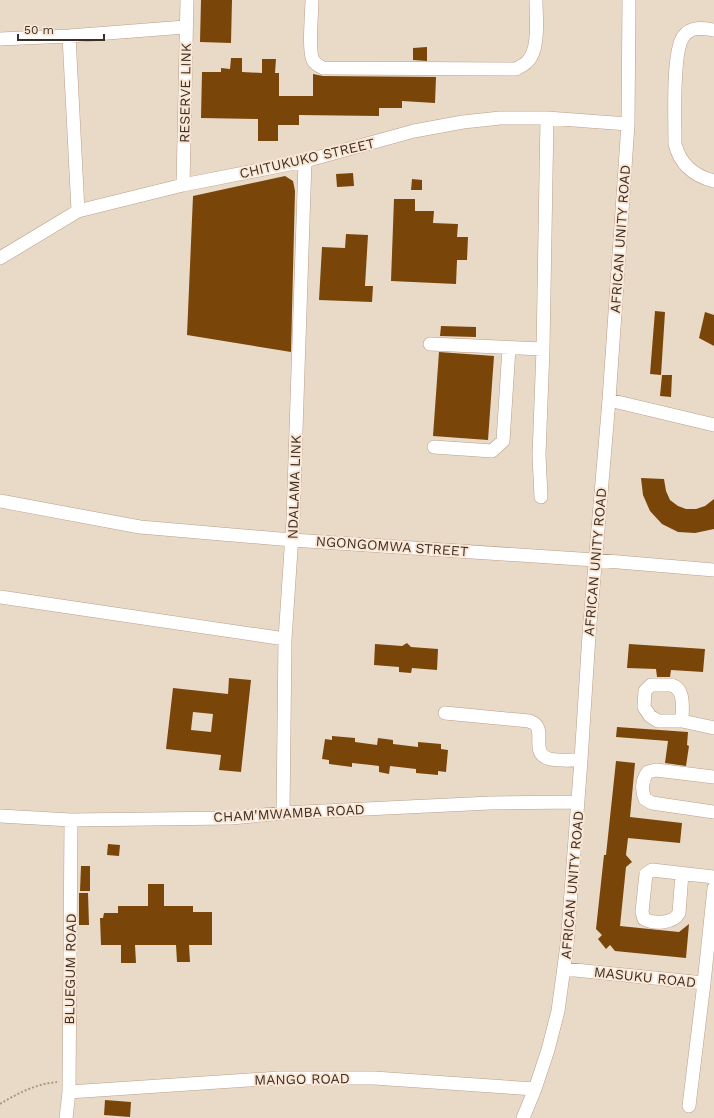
<svg xmlns="http://www.w3.org/2000/svg" width="714" height="1118" font-family="'Work Sans',sans-serif">
	<style>
		.commercial { fill: #e9dac8 }
		.building { fill: #794509; fill-rule: evenodd }
		.lines { fill: none; stroke-linecap: round; stroke-linejoin: round }
		.minor-casing { stroke: #b99f8a; stroke-width: 14 }
		.path { stroke: #a79789; stroke-width: 2; stroke-dasharray: 2 2; stroke-linecap: butt }
		.minor { stroke: #fff; stroke-width: 13 }
		.labels { text-anchor: middle; stroke-width: 4; stroke-linejoin: round; paint-order: stroke }
		.street-label { font-size: 14px; fill: #392f26; stroke: #fbe6d4 }
	</style>
	<rect width="100%" height="100%" fill="#fbe6d4"/>
	<!-- commercial -->
	<path class="commercial" d="M 0,0 L 714,0 L 714,1118 L 0,1118 Z"/>
	<!-- building -->
	<path class="building" d="M 201,0 L 232,0 L 231,43 L 200,42 Z
		M 427,47 L 427,61 L 413,60 L 413,48 Z
		M 231,58 L 242,58 L 242,72 L 262,73 L 262,59 L 276,59 L 275,73 L 279,73 L 279,96 L 313,96 L 313,74 L 323,76 L 436,77 L 435,103 L 402,101 L 402,108 L 379,108 L 379,116 L 299,115 L 299,125 L 278,125 L 278,141 L 258,141 L 258,119 L 201,118 L 202,72 L 221,72 L 221,68 L 230,69 Z
		M 353,173 L 354,186 L 337,187 L 336,174 Z
		M 285,176 L 293,181 L 295,191 L 291,352 L 187,335 L 193,196 Z
		M 412,179 L 422,180 L 422,190 L 411,190 Z
		M 394,199 L 415,199 L 415,211 L 434,211 L 433,223 L 458,224 L 457,237 L 468,237 L 467,260 L 457,260 L 456,284 L 391,281 Z
		M 346,234 L 368,235 L 365,286 L 373,286 L 372,302 L 319,300 L 322,247 L 345,248 Z
		M 655,311 L 665,312 L 661,375 L 650,374 Z
		M 705,312 L 714,315 L 714,346 L 699,338 Z
		M 441,326 L 476,327 L 476,337 L 440,336 Z
		M 439,352 L 494,356 L 488,440 L 433,436 Z
		M 662,375 L 672,375 L 671,397 L 660,396 Z
		M 641,478 L 664,479 L 666,491 L 670,500 L 678,506 L 686,509 L 696,509 L 705,506 L 714,499 L 714,529 L 695,533 L 678,532 L 662,524 L 650,511 L 643,495 Z
		M 407,643 L 411,647 L 438,649 L 437,670 L 412,668 L 411,673 L 399,672 L 399,667 L 374,665 L 375,644 L 402,646 Z
		M 629,644 L 705,649 L 703,672 L 671,670 L 670,677 L 657,677 L 656,669 L 627,668 Z
		M 229,678 L 251,680 L 241,772 L 219,770 L 221,755 L 166,749 L 173,688 L 228,694 ZM 193,712 L 213,714 L 211,732 L 191,730 Z
		M 617,727 L 688,732 L 687,745 L 689,746 L 686,766 L 665,763 L 668,741 L 616,737 Z
		M 332,736 L 355,738 L 355,742 L 377,745 L 378,738 L 393,740 L 393,744 L 418,747 L 418,742 L 441,744 L 441,749 L 448,750 L 446,772 L 438,771 L 438,775 L 416,773 L 416,769 L 390,766 L 389,774 L 379,772 L 379,766 L 371,765 L 352,763 L 352,767 L 329,764 L 329,760 L 322,759 L 325,739 L 332,740 Z
		M 616,761 L 635,763 L 630,817 L 682,823 L 680,843 L 628,838 L 626,855 L 632,862 L 626,867 L 620,926 L 679,932 L 689,924 L 686,958 L 615,951 L 610,945 L 606,949 L 598,939 L 602,935 L 596,929 L 604,855 L 606,855 Z
		M 108,844 L 120,845 L 119,856 L 107,855 Z
		M 81,866 L 90,866 L 90,891 L 80,891 Z
		M 148,884 L 164,884 L 164,906 L 193,906 L 193,912 L 212,912 L 212,945 L 189,945 L 190,962 L 177,962 L 176,945 L 135,945 L 136,963 L 121,963 L 121,945 L 101,945 L 100,918 L 103,918 L 104,913 L 118,913 L 118,906 L 148,906 Z
		M 79,893 L 88,893 L 89,925 L 79,925 Z
		M 105,1100 L 131,1102 L 130,1117 L 104,1115 Z"/>
	<g class="lines">
		<defs>
			<path id="minor" d="M 312,0 C 312,12 308,51 313,60 C 315,64 319,66 323,68 L 516,69 C 519,67 524,65 527,62 C 540,50 536,17 536,0
				M 714,30 C 703,28 690,26 683,37 C 672,53 675,121 675,144 C 680,164 694,176 714,181
				M 69,36 L 78,211
				M 0,39 L 69,36 L 185,27
				M 183,185 L 187,0
				M 0,258 L 78,211 L 183,185 L 305,161 L 414,131 L 463,122 L 500,118 L 547,118 L 628,124
				M 430,344 L 543,349
				M 609,400 L 714,425
				M 434,447 L 492,451 L 503,441 L 509,348
				M 541,497 L 539,455 L 543,349 L 547,118
				M 0,501 L 140,527 L 292,540 L 595,560 L 714,570
				M 0,597 L 285,639
				M 445,713 L 529,721 C 531,722 534,723 535,724 C 545,733 530,754 550,759 C 559,761 571,760 581,760
				M 682,721 C 682,710 686,687 670,685 C 664,685 657,685 651,685 L 645,691 L 644,707 L 650,716 L 658,721 L 682,721 L 714,728
				M 714,777 L 656,770 L 648,772 C 642,779 641,790 645,799 L 652,803 L 714,812
				M 283,813 L 285,639 L 293,520 L 305,161
				M 0,816 L 71,820 L 231,818 L 283,813 L 490,803 L 578,802
				M 682,873 L 679,913 C 673,924 654,924 644,919 L 642,912 L 646,874 L 652,870 L 714,877
				M 565,969 L 704,983 L 714,888
				M 69,1092 L 279,1078 L 374,1078 L 535,1089
				M 689,1106 L 704,983
				M 66,1118 L 69,1092 L 71,820
				M 523,1118 L 535,1089 L 548,1050 L 558,1011 L 567,945 L 581,760 L 589,635 L 609,400 L 628,124 L 629,0"/>
		</defs>
		<!-- minor casing -->
		<use href="#minor" class="minor-casing"/>
		<!-- path -->
		<path class="path" d="M 0,1104 C 18,1093 36,1084 57,1082"/>
		<!-- minor -->
		<use href="#minor" class="minor"/>
	</g>
	<g class="labels">
		<!-- street labels -->
		<g class="street-label">
			<text transform="translate(185 93) rotate(-89)" y="5">RESERVE LINK</text>
			<text transform="translate(307 158) rotate(-13)" y="5">CHITUKUKO STREET</text>
			<text transform="translate(620 239) rotate(-86)" y="5">AFRICAN UNITY ROAD</text>
			<text transform="translate(294 487) rotate(-88)" y="5">NDALAMA LINK</text>
			<text transform="translate(392 546) rotate(4)" y="5">NGONGOMWA STREET</text>
			<text transform="translate(595 562) rotate(-85)" y="5">AFRICAN UNITY ROAD</text>
			<text transform="translate(289 813) rotate(-3)" y="5">CHAM'MWAMBA ROAD</text>
			<text transform="translate(572 885) rotate(-85)" y="5">AFRICAN UNITY ROAD</text>
			<text transform="translate(70 969) rotate(-89)" y="5">BLUEGUM ROAD</text>
			<text transform="translate(645 977) rotate(6)" y="5">MASUKU ROAD</text>
			<text transform="translate(302 1079) rotate(-1)" y="5">MANGO ROAD</text>
		</g>
	</g>
	<!-- scale -->
	<path d="M18 34v6h86v-6" fill="none" stroke="#392f26" stroke-width="2"/>
	<text x="24" y="34" font-size="12" fill="#392f26" stroke="#fbe6d4" stroke-width="3" paint-order="stroke">50 m</text>
</svg>
